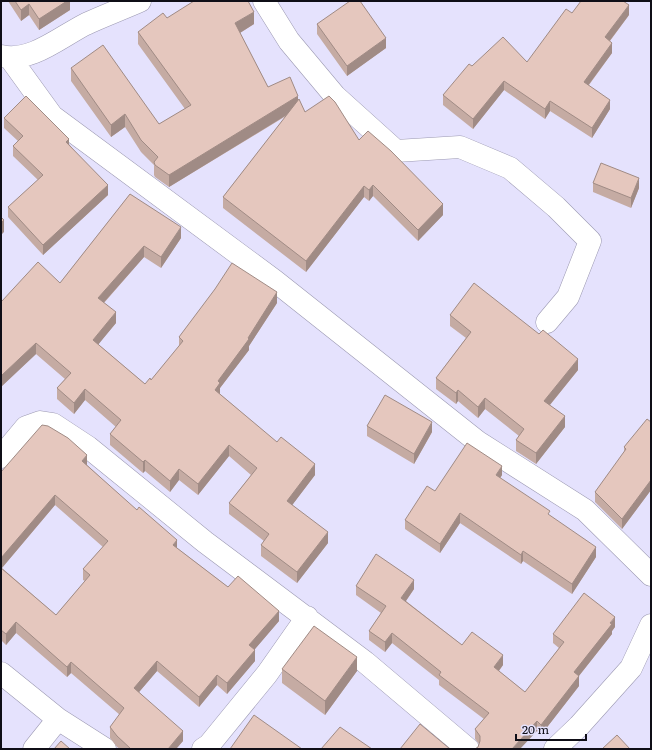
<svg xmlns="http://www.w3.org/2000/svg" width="652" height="750" font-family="Literata,serif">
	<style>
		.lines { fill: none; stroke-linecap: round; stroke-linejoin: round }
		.minor-casing { stroke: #9c99b2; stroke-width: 23 }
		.minor { stroke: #fff; stroke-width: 22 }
		.wall { fill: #c5aba3; fill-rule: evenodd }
		.shaded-wall { fill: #a08b85 }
		.building { fill: #e5c7be; stroke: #a08b85 }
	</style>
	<rect width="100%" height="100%" fill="#e5e2fd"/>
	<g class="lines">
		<defs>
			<path id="minor" d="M 264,1 L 289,41 L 335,96 L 396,151 L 460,147 L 510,168 L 556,207 L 590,241 L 568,297 L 547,322
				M 1,56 C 31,63 60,37 86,24 C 103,16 122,9 140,1
				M 10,58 L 52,116 L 275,281 L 478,442 L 585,510 L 651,575
				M 1,457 L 26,427 L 40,422 L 53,424 L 88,447 L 205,542 L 365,662 L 468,749
				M 1,673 L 58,719 L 105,749
				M 34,749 L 58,719
				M 203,749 L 209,745 L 267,674 L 307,617
				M 555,749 L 579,726 L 631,668 L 651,625"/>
		</defs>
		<!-- minor casing -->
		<use href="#minor" class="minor-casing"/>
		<!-- minor -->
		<use href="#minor" class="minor"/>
	</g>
	<!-- wall -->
	<path class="wall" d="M 8,1 L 70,1 L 70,10 L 39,30 L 29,15 L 21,21 Z
		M 629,15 L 610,41 L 612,53 L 589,85 L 610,109 L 592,138 L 550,111 L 545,119 L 504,90 L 473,129 L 443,105 L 443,95 L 472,66 L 527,62 Z
		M 167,18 L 254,24 L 240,33 L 268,87 L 298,100 L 305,112 L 359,140 L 443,215 L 418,241 L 373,196 L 369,201 L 364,197 L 306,272 L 223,208 L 223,197 L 286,116 L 169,187 L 155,177 L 154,175 L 154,165 L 141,152 L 125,127 L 111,137 L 71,81 L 71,68 L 159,124 L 185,109 L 138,44 L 138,32 Z
		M 317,24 L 386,48 L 347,76 L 317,34 Z
		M 4,118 L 69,144 L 108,195 L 43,255 L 8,217 L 8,207 L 38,180 L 13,156 L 13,146 L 18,141 L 4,128 Z
		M 593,183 L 639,188 L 631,208 L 593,192 Z
		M 130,194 L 181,238 L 161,268 L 144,257 L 104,303 L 116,323 L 98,344 L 145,384 L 151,380 L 179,347 L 179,337 L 277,303 L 249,346 L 249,350 L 220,388 L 220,394 L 315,475 L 292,505 L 328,543 L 297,583 L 261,556 L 261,545 L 264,541 L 229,514 L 229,503 L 251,475 L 229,456 L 198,495 L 179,480 L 170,492 L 145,471 L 143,473 L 110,445 L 110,434 L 116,427 L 85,400 L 74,414 L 57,399 L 57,388 L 65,379 L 36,354 L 2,386 L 1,384 L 1,300 L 2,301 L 60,283 Z
		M 450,315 L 578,370 L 550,405 L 565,427 L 536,464 L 516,451 L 516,440 L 519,436 L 485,409 L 478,418 L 458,401 L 456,404 L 436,389 L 436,378 L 466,338 L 450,326 Z
		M 651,422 L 651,490 L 622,529 L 595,502 L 595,492 L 624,453 L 624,447 Z
		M 367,426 L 432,432 L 414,464 L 367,436 Z
		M 87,465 L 177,548 L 228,587 L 279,621 L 254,650 L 255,661 L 227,694 L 217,685 L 199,707 L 157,671 L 139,692 L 183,741 L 176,749 L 120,749 L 117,747 L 110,738 L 110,727 L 120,715 L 71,673 L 67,677 L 16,633 L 6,645 L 1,640 L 1,472 ZM 55,505 L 103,547 L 83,569 L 83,580 L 85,581 L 56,615 L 2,568 Z
		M 502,475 L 500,478 L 550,516 L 596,557 L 572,594 L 523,561 L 521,564 L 460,523 L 440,553 L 405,529 L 405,520 L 435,491 Z
		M 356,586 L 414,589 L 406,601 L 462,645 L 503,665 L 499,671 L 525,692 L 559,648 L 553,643 L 553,634 L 615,627 L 612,631 L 612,634 L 579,676 L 579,686 L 541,735 L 537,731 L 478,747 L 479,744 L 475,739 L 475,729 L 484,719 L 439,685 L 439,680 L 392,643 L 385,652 L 369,640 L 369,631 L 381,613 L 356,595 Z
		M 282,669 L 357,671 L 325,715 L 282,683 Z"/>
	<!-- shaded-wall -->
	<path class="shaded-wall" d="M 66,1 L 70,1 L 70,10 L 39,30 L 39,19 Z
		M 29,4 L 29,15 L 21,21 L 21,10 Z
		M 629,5 L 629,15 L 605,47 L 605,37 Z
		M 254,12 L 254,24 L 235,36 L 235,23 Z
		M 386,38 L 386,48 L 347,76 L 347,66 Z
		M 612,43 L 612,53 L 584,91 L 584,82 Z
		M 504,81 L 504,90 L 473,129 L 473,119 Z
		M 298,96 L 298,108 L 169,187 L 169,175 Z
		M 610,100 L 610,109 L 592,138 L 592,128 Z
		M 550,101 L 550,111 L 545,119 L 545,109 Z
		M 125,114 L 125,127 L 111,137 L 111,125 Z
		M 69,139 L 69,149 L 66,142 Z
		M 639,178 L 639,188 L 631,208 L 631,198 Z
		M 108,185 L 108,195 L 43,255 L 43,245 Z
		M 373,185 L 373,196 L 369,201 L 369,190 Z
		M 364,186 L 364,197 L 306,272 L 306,261 Z
		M 443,204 L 443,215 L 418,241 L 418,230 Z
		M 4,220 L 4,232 L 1,235 L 1,223 Z
		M 181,227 L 181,238 L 161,268 L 161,257 Z
		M 144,246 L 144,257 L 98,309 L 98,298 Z
		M 277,292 L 277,303 L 249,346 L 249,350 L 220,388 L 220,394 L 215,401 L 215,390 L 218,381 L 248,338 Z
		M 116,312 L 116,323 L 93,351 L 93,340 Z
		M 36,343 L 36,354 L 2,386 L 2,375 Z
		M 578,359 L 578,370 L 544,412 L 544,401 Z
		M 85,389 L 85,400 L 74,414 L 74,403 Z
		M 458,390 L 458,401 L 456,404 L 456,393 Z
		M 485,398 L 485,409 L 478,418 L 478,407 Z
		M 565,416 L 565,427 L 536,464 L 536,453 Z
		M 432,422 L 432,432 L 414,464 L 414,454 Z
		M 229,445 L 229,456 L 198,495 L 198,484 Z
		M 87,455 L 87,465 L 82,472 L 82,461 Z
		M 145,460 L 145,471 L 143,473 L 143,462 Z
		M 315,464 L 315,475 L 287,512 L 287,501 Z
		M 502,466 L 502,475 L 496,485 L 496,475 Z
		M 179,469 L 179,480 L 170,492 L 170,481 Z
		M 651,480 L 651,490 L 622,529 L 622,519 Z
		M 55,495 L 55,505 L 1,569 L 1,558 Z
		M 460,513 L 460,523 L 440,553 L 440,544 Z
		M 328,532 L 328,543 L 297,583 L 297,572 Z
		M 177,540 L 177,550 L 173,545 Z
		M 596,547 L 596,557 L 572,594 L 572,584 Z
		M 523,551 L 523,561 L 521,564 L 521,555 Z
		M 414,580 L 414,589 L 401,608 L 401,598 Z
		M 279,611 L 279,621 L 249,656 L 249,645 Z
		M 615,617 L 615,627 L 612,631 L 612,634 L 574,682 L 574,672 Z
		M 16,622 L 16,633 L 6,645 L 6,634 Z
		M 392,633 L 392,643 L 385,652 L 385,642 Z
		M 255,650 L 255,661 L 227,694 L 227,683 Z
		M 503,655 L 503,665 L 494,677 L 494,667 Z
		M 357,657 L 357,671 L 325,715 L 325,701 Z
		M 157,661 L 157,671 L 134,698 L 134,688 Z
		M 71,662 L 71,673 L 67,677 L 67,667 Z
		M 217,675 L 217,685 L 199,707 L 199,697 Z
		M 579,676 L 579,686 L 541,735 L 541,725 Z
		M 537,721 L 537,731 L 520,749 L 512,749 Z
		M 183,731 L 183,741 L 176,749 L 168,749 Z"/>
	<!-- building -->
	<path class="building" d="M 15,1 L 67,1 L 39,19 L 29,4 L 21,10 Z
		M 194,1 L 248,1 L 254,12 L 235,23 L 268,87 L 290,77 L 298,96 L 169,175 L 155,165 L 154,162 L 158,157 L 141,140 L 125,114 L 111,125 L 71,68 L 103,45 L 159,124 L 191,105 L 138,32 L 163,13 L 167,18 Z
		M 350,1 L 360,1 L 386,38 L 347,66 L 317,24 Z
		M 581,1 L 623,1 L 629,5 L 605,37 L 612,43 L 584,82 L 610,100 L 592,128 L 550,101 L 545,109 L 504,81 L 473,119 L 443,95 L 469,64 L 472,66 L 503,37 L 527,62 L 566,9 L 572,13 Z
		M 26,96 L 69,139 L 66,142 L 108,185 L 43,245 L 8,207 L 43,175 L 13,146 L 23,136 L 4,118 Z
		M 329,96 L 335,102 L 359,140 L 368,131 L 391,151 L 443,204 L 418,230 L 373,185 L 369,190 L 364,186 L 306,261 L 223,197 L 299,99 L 305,112 Z
		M 601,163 L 639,178 L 631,198 L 593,183 Z
		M 130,194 L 181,227 L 161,257 L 144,246 L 98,298 L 116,312 L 93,340 L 145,384 L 150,378 L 151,380 L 183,341 L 179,337 L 215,289 L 232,263 L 277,292 L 248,338 L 249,339 L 218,381 L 220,383 L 215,390 L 277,442 L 281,437 L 315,464 L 287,501 L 328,532 L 297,572 L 261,545 L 269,534 L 229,503 L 257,468 L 229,445 L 198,484 L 179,469 L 170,481 L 145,460 L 143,462 L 110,434 L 121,420 L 85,389 L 74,403 L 57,388 L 71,373 L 36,343 L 2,375 L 1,373 L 1,300 L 2,301 L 38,262 L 60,283 Z
		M 1,217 L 4,220 L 1,223 Z
		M 474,283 L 539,334 L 543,330 L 578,359 L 544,401 L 565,416 L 536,453 L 516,440 L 524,429 L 485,398 L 478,407 L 458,390 L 456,393 L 436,378 L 471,332 L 450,315 Z
		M 385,395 L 432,422 L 414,454 L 367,426 Z
		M 647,419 L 651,422 L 651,480 L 622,519 L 595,492 L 626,449 L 624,447 Z
		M 42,425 L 48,426 L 68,438 L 87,455 L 82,461 L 137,510 L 139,507 L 177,540 L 173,545 L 228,587 L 238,576 L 279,611 L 249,645 L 255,650 L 227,683 L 217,675 L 199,697 L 157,661 L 134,688 L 183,731 L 168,749 L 131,749 L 117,736 L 110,727 L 124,708 L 71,662 L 67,667 L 16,622 L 6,634 L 1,630 L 1,568 L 56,615 L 90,575 L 83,569 L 108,541 L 55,495 L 1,558 L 1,472 Z
		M 467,443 L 502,466 L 496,475 L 550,511 L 548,514 L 596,547 L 572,584 L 523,551 L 521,555 L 460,513 L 440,544 L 405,520 L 427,486 L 435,491 Z
		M 376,554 L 414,580 L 401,598 L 462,645 L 472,632 L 503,655 L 494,667 L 525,692 L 564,642 L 553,634 L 584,593 L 615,617 L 610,623 L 612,624 L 574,672 L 579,676 L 541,725 L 537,721 L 512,749 L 475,749 L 478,747 L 480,741 L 480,736 L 475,729 L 489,713 L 439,675 L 441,672 L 392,633 L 385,642 L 369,631 L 386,606 L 356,586 Z
		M 314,626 L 357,657 L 325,701 L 282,669 Z
		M 254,715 L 302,749 L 230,749 Z
		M 420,724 L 450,749 L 400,749 Z
		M 340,727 L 372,749 L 321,749 Z
		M 617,735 L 630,749 L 602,749 Z
		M 61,741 L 70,749 L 54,749 Z"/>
	<!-- border -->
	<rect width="652" height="750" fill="none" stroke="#0f0e17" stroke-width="4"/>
	<!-- scale -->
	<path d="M516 734v6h70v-6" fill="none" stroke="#0f0e17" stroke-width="2"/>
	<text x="522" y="734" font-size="12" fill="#0f0e17" stroke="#e5e2fd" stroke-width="3" paint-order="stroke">20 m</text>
</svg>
